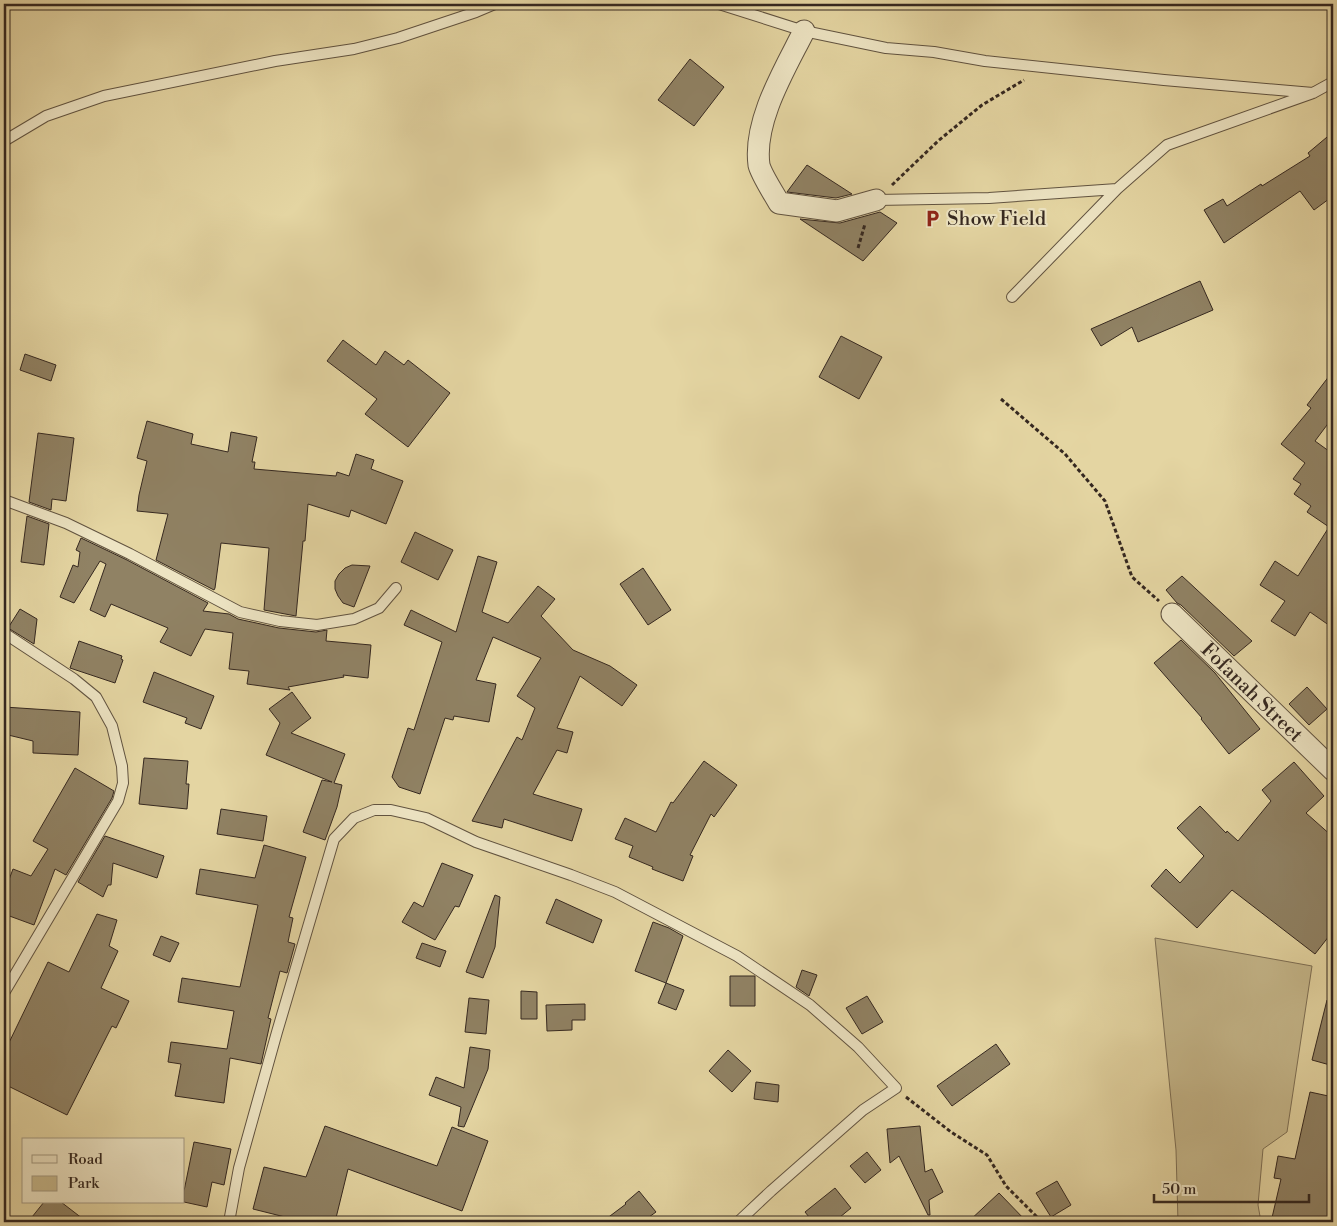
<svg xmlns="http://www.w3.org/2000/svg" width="1337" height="1226" font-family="'Libre Bodoni',serif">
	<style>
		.green { fill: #c6b88c; stroke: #7e7056 }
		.building { fill: #908264; stroke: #352820 }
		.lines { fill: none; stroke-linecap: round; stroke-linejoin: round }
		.service-casing { stroke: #615340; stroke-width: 12 }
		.minor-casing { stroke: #615340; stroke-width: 23 }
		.path { stroke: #352820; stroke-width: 3; stroke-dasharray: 4 2.5; stroke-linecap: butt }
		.service { stroke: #ede4c3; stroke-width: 10 }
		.minor { stroke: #ede4c3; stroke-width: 21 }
		.labels { text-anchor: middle; stroke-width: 4; stroke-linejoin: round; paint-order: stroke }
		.poi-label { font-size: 20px; fill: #352820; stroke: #ede4c3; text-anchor: start }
		.street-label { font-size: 20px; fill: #352820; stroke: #ede4c3 }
	</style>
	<rect width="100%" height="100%" fill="#e4d5a2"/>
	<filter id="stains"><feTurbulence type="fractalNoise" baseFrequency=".004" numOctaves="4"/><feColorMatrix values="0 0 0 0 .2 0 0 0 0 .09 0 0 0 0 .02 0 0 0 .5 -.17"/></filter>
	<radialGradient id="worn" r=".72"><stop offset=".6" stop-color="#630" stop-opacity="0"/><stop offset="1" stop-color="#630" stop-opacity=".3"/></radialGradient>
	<!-- green -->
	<path class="green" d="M 1155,938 L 1312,966 L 1287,1132 L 1263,1149 L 1258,1205 L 1261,1222 L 1178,1222 L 1176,1150 Z"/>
	<!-- building -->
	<path class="building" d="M 690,59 L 724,87 L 694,126 L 658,100 Z
		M 1333,132 L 1333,196 L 1314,210 L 1300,191 L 1224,243 L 1204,210 L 1223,199 L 1227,206 L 1261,184 L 1262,186 L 1310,156 L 1308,153 Z
		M 807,165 L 852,194 L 836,198 L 787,192 Z
		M 880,212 L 897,223 L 863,261 L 800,219 L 840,223 Z
		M 1200,281 L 1213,310 L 1138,342 L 1132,327 L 1101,346 L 1091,329 Z
		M 841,336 L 882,357 L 859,399 L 819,377 Z
		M 343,340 L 376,365 L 385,351 L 404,365 L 408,360 L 450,393 L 408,447 L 365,414 L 377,399 L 327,361 Z
		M 25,354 L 56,365 L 51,381 L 20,370 Z
		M 1333,371 L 1333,417 L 1315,441 L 1333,454 L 1333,628 L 1310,612 L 1295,636 L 1271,621 L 1285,601 L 1260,585 L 1275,561 L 1298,576 L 1329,527 L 1307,512 L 1311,506 L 1294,494 L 1301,484 L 1293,479 L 1305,463 L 1281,444 L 1311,408 L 1307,405 Z
		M 147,421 L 193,434 L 191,444 L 228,452 L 231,432 L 257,437 L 252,462 L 255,462 L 254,469 L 336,476 L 337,472 L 349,476 L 356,454 L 374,460 L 371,469 L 403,481 L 386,524 L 351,510 L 349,517 L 308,504 L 305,541 L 303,541 L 296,616 L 264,610 L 269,548 L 221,543 L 215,588 L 214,590 L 156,560 L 168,514 L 137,511 L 139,495 L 147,461 L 137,458 Z
		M 38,433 L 74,438 L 66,501 L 52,499 L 51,510 L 29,502 Z
		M 27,516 L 49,524 L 44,565 L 21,562 Z
		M 415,532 L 453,550 L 438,580 L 401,562 Z
		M 81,538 L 127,560 L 208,603 L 203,611 L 229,614 L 238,619 L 279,628 L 316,632 L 327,630 L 326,641 L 371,645 L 368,678 L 343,675 L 344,677 L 288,687 L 290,690 L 247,684 L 249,671 L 229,669 L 233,633 L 205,629 L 191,656 L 160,642 L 168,628 L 111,604 L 105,617 L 90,610 L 106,564 L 100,561 L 74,603 L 60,597 L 73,565 L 78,567 L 80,552 L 76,550 Z
		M 478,556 L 497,562 L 482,612 L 508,623 L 538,586 L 555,599 L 541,616 L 573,650 L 610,666 L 637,685 L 622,706 L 580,676 L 557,728 L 573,732 L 567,753 L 557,750 L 533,794 L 582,809 L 572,841 L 504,819 L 502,828 L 472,821 L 517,737 L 522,740 L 535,708 L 517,696 L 541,658 L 493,637 L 476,680 L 496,684 L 489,722 L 454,716 L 453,720 L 445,718 L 420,794 L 399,787 L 392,777 L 408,728 L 414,730 L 442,642 L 404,625 L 411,610 L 456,632 Z
		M 352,565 L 370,566 L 354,607 L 343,603 L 338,596 L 335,589 L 335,581 L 339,574 L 345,568 Z
		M 643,568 L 671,610 L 648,625 L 620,584 Z
		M 1182,576 L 1252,641 L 1234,656 L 1181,605 L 1177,603 L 1166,590 Z
		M 20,609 L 37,619 L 34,644 L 8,628 Z
		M 1181,640 L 1215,673 L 1260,729 L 1229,754 L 1201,719 L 1202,718 L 1154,663 Z
		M 79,641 L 122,656 L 121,659 L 123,660 L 115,683 L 70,668 Z
		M 154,672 L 214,696 L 201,729 L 185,723 L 187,718 L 143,702 Z
		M 1307,687 L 1327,709 L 1309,725 L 1289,704 Z
		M 292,692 L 311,718 L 291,733 L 345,754 L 334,783 L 342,785 L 337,807 L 325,840 L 303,832 L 322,780 L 332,782 L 266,755 L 280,723 L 269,709 Z
		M 4,707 L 80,712 L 78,755 L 33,753 L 33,741 L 4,734 Z
		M 144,758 L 188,761 L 186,784 L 189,784 L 187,809 L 139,804 Z
		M 704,761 L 737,785 L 714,817 L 711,814 L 690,855 L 693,856 L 683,881 L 652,869 L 653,867 L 629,857 L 633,846 L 615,839 L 625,818 L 656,832 L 671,802 L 673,803 Z
		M 1294,762 L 1324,796 L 1306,813 L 1333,837 L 1333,931 L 1315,954 L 1232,890 L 1197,928 L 1151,886 L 1166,869 L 1180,883 L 1204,856 L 1177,828 L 1200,806 L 1226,833 L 1227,831 L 1238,841 L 1271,801 L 1262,790 Z
		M 75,768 L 114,791 L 112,798 L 66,875 L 55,869 L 34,925 L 4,914 L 4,893 L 13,869 L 31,876 L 48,849 L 33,841 Z
		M 221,809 L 267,816 L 263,841 L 217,834 Z
		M 105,836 L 164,856 L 157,878 L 113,863 L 111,885 L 108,885 L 103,897 L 78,882 Z
		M 264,845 L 306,857 L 289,917 L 293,918 L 288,942 L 295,944 L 287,973 L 280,971 L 268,1018 L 271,1019 L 261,1064 L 230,1058 L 224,1103 L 175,1096 L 181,1064 L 168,1062 L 171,1042 L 227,1049 L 234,1011 L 178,1002 L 182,978 L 240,987 L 258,905 L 196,894 L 200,869 L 255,878 Z
		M 442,863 L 473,875 L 459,907 L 455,906 L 435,940 L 402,922 L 414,902 L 423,907 Z
		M 495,895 L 500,897 L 495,947 L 483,978 L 466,972 Z
		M 556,899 L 602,920 L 593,943 L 546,923 Z
		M 97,914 L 117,920 L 109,946 L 118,951 L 101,988 L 129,1001 L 116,1028 L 112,1026 L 67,1115 L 4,1084 L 4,1053 L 48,962 L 69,972 Z
		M 653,922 L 669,928 L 683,936 L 666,983 L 635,971 Z
		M 161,936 L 179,943 L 170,962 L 153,955 Z
		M 422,943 L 446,951 L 440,967 L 416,958 Z
		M 802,970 L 817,975 L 809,996 L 796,987 Z
		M 730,976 L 755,976 L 755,1006 L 730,1006 Z
		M 666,983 L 684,990 L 676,1010 L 658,1003 Z
		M 521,991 L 537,992 L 537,1019 L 521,1019 Z
		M 867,996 L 883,1022 L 862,1034 L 846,1008 Z
		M 469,998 L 489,1000 L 486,1034 L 465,1032 Z
		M 1327,1000 L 1333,1000 L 1333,1052 L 1330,1065 L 1312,1060 Z
		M 585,1004 L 585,1020 L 572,1020 L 572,1030 L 547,1031 L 546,1005 Z
		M 996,1044 L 1010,1064 L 952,1106 L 937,1086 Z
		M 470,1047 L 490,1050 L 488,1069 L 464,1127 L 458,1126 L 461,1107 L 429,1095 L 436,1077 L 464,1088 Z
		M 728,1050 L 751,1071 L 732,1092 L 709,1071 Z
		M 756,1082 L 779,1085 L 778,1102 L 754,1099 Z
		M 1310,1092 L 1333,1097 L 1333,1108 L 1329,1129 L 1333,1130 L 1333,1169 L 1329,1189 L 1333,1190 L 1333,1222 L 1271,1222 L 1281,1179 L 1274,1178 L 1278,1156 L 1295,1159 Z
		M 325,1126 L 437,1166 L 452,1127 L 488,1141 L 462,1211 L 348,1169 L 335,1222 L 305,1222 L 253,1209 L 264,1167 L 306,1177 Z
		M 920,1126 L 925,1172 L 932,1169 L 943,1192 L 929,1200 L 930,1215 L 928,1215 L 899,1156 L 890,1163 L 887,1129 Z
		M 194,1142 L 231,1149 L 224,1185 L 212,1182 L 207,1207 L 184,1202 L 184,1191 Z
		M 867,1152 L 881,1170 L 865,1183 L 850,1166 Z
		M 1057,1181 L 1071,1205 L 1051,1217 L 1036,1193 Z
		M 835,1188 L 851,1208 L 834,1222 L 813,1222 L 805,1212 Z
		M 639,1191 L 656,1212 L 642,1222 L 602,1222 L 626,1204 L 625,1203 Z
		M 999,1193 L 1027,1222 L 968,1222 Z
		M 44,1202 L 61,1202 L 87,1222 L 28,1222 Z"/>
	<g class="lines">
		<defs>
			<path id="service" d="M 719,4 L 804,31 L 886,48 L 934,52 L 985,61 L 1164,80 L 1313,93
				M 4,141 L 46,116 L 104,96 L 275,61 L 354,49 L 398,38 L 476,12 L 495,4
				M 876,200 L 989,198 L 1117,189 L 1167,145 L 1313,93 L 1333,82
				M 1012,297 L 1117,189
				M 4,500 L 66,523 L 130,554 L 240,612 L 280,621 L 317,625 L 354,619 L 379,608 L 396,588
				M 4,633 L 74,679 L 96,697 L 112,726 L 122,766 L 123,783 L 118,801 L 4,993
				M 229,1222 L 239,1168 L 277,1032 L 334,839 L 354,818 L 374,810 L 391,810 L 426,818 L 476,842 L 571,875 L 615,892 L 737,956 L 810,1005 L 858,1047 L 896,1088 L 863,1110 L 771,1191 L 738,1222"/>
			<g id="minor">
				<path d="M 804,31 C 785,69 753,121 759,165 C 761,174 774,194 779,203 L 837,211 L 876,200"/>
				<path id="s1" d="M 1172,614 L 1333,770"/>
			</g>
		</defs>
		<!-- service casing -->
		<use href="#service" class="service-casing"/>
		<!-- minor casing -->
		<use href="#minor" class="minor-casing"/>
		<!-- path -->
		<path class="path" d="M 892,185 L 938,141 L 982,105 L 1024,80
			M 858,248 L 865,224
			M 1001,399 L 1065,454 L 1105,501 L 1132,577 L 1159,601
			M 906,1097 L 951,1132 L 987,1155 L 1006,1186 L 1042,1222"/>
		<!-- service -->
		<use href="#service" class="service"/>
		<!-- minor -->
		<use href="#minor" class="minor"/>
	</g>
	<!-- icons -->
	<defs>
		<symbol id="parking-bare" viewBox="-9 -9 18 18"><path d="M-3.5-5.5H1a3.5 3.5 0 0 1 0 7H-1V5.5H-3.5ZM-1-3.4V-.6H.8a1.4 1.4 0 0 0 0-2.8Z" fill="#8f2418" stroke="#ede4c3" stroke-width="2.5" paint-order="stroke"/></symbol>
	</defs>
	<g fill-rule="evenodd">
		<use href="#parking-bare" x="920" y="206" width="25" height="25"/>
	</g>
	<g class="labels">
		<!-- poi labels -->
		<g class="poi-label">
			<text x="947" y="225">Show Field</text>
		</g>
		<!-- street labels -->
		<g class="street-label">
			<text dy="7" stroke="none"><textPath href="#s1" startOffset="112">Fofanah Street</textPath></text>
		</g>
	</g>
	<!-- margin -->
	<rect width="1337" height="1226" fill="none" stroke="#e4d5a2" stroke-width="20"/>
	<rect x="5" y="5" width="1327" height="1216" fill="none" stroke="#352820" stroke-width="2.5"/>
	<rect x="10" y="10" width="1317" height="1206" fill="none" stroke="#352820"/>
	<!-- legend -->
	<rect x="22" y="1138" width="162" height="65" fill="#ede4c3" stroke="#a39982"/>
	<rect x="32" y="1155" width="25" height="8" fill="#ede4c3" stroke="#a39982"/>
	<text x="68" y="1164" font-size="15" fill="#352820">Road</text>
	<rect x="32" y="1176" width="25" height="15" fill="#c6b88c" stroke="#a39982"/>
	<text x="68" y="1188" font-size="15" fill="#352820">Park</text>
	<!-- scale -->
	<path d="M1154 1194v8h155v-8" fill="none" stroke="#352820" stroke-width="2.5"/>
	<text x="1162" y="1194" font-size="15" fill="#352820" stroke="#ede4c3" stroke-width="4" paint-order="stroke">50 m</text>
	<rect width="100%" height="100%" filter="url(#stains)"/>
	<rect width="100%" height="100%" fill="url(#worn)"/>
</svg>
